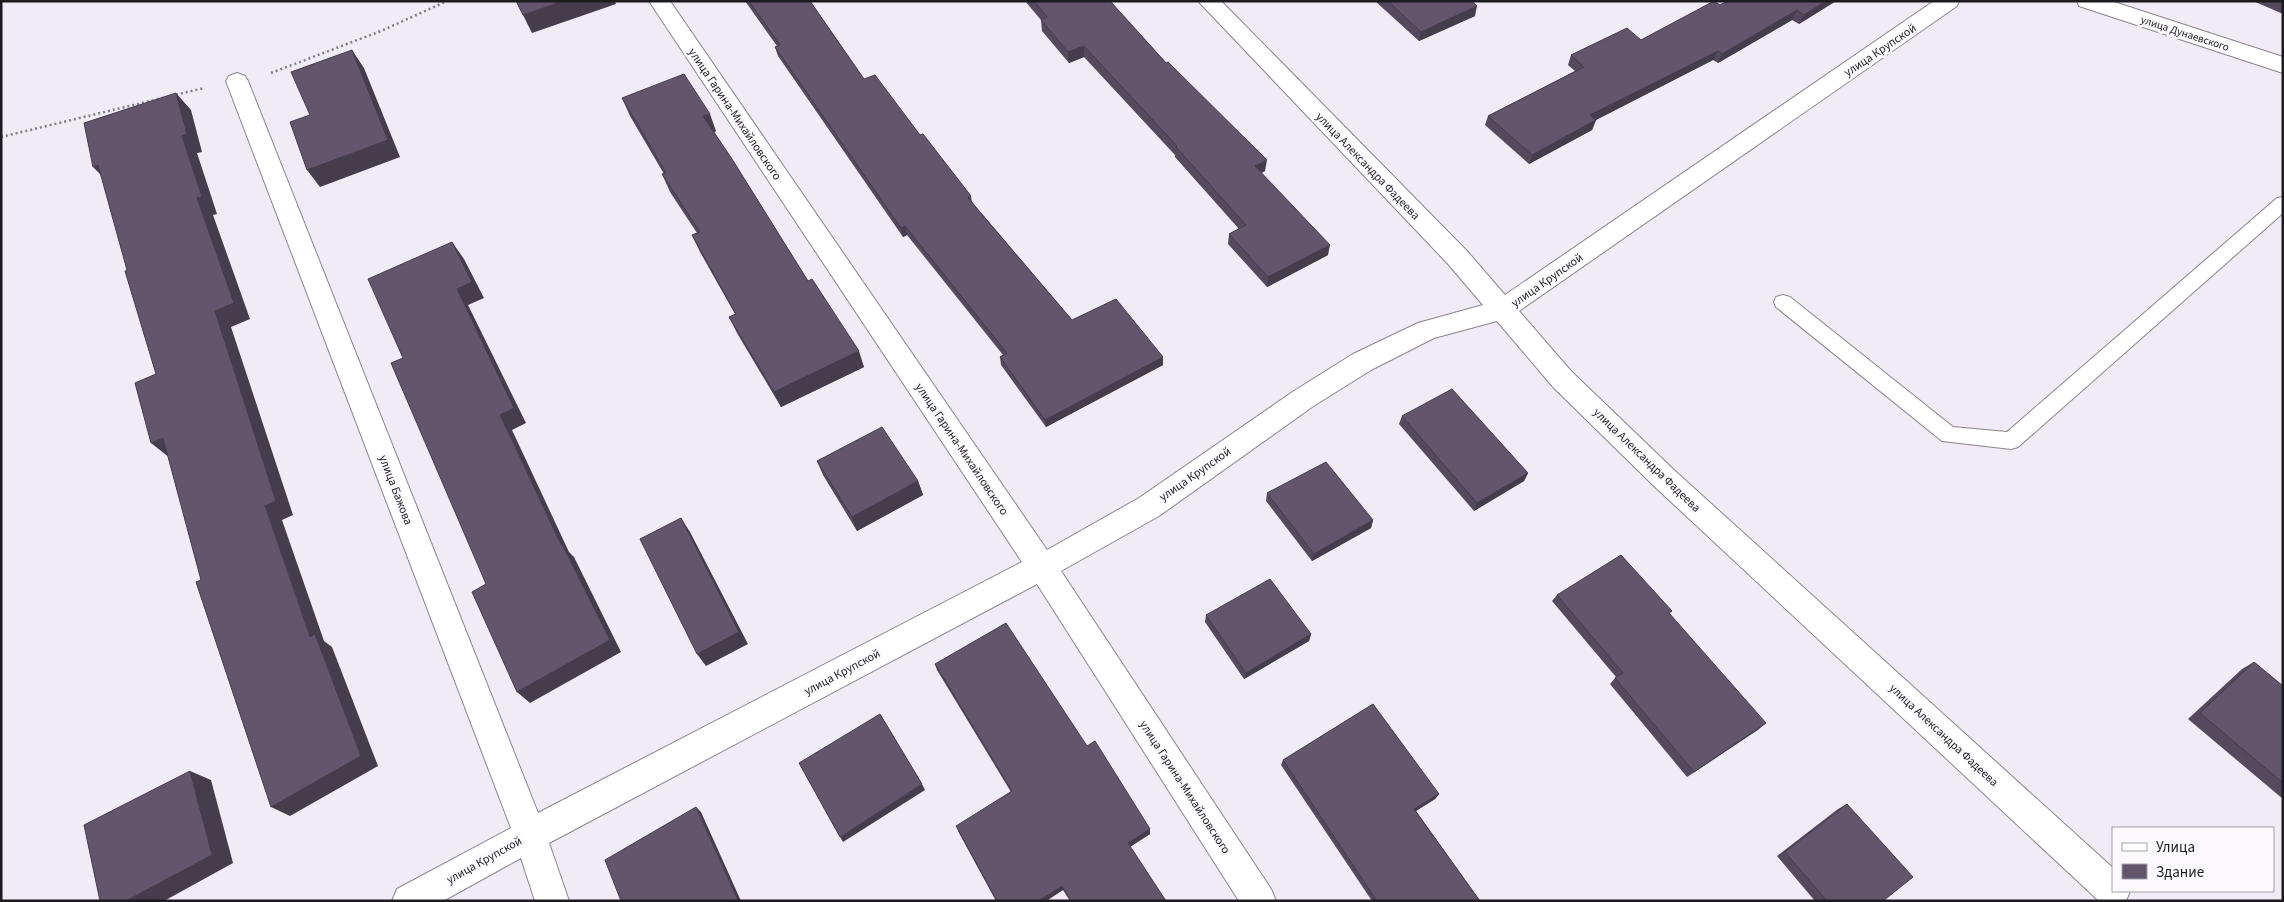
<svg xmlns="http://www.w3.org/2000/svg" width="2284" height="902" font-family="'Source Sans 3',sans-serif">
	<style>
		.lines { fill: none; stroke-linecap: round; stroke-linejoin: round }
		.service-casing { stroke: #89848e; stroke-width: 2 }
		.minor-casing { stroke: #89848e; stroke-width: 2 }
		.path { stroke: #827e85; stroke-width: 2.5; stroke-dasharray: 2 3; stroke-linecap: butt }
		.service { fill: #fff; fill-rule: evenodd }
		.minor { fill: #fff; fill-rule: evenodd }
		.wall { fill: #54495d }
		.shaded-wall { fill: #453c4c }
		.building { fill: #62556c; stroke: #453c4c }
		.labels { text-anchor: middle; stroke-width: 5; stroke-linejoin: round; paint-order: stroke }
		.far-street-label { font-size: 11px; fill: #1d1b1f; stroke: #fcf9fe }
		.street-label { font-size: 12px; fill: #1d1b1f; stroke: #fcf9fe }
	</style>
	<rect width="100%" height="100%" fill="#f0ebf5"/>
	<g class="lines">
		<defs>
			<path id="service" d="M 2283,197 L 2283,213 L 2018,447 L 2011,449 L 1942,441 L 1776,307 L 1774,302 L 1776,297 L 1783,295 L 1790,297 L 1953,427 L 2007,432 L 2277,198 Z"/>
			<path id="minor" d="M 649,1 L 670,1 L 1047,550 L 1139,498 L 1294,391 L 1353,354 L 1418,323 L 1483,305 L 1449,265 L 1198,1 L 1221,1 L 1467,251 L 1505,295 L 1934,1 L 1959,1 L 1957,6 L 1519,311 L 1571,371 L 1674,470 L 2113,868 L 2113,891 L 2130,891 L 2126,901 L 2099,901 L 1654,486 L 1553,387 L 1497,321 L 1434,338 L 1371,370 L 1312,407 L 1159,516 L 1061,571 L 1271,889 L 1276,901 L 1239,901 L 1037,584 L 549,843 L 569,901 L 535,901 L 521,858 L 443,901 L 392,901 L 397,889 L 511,828 L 226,81 L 229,76 L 237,73 L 245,76 L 248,81 L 538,813 L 1022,562 Z
				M 2077,1 L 2111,1 L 2283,57 L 2283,73 L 2079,6 Z"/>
		</defs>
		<!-- service casing -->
		<use href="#service" class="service-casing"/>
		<!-- minor casing -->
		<use href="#minor" class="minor-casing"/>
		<!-- path -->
		<path class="path" d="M 271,73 L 381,31 L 447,1
			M 1,137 L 204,88"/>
		<!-- service -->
		<use href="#service" class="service"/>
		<!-- minor -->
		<use href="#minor" class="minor"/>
	</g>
	<!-- wall -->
	<path class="wall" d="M 745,1 L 810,1 L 864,79 L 920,135 L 971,196 L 972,202 L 1072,320 L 1163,365 L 1046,427 L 1001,365 L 1000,357 L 1003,355 L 907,235 L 903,237 L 778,56 L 775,47 L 777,46 Z
		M 1025,1 L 1110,1 L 1265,171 L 1261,173 L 1328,255 L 1267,287 L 1228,244 L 1229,234 L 1239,229 L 1175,157 L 1175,155 L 1084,57 L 1069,63 L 1042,31 L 1041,20 Z
		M 1375,1 L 1472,1 L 1475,16 L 1419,41 Z
		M 1836,1 L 1799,24 L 1792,20 L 1718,63 L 1713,60 L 1596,120 L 1592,130 L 1529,164 L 1485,125 L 1488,116 L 1575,71 L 1568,65 L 1571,55 L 1641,40 L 1720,5 Z
		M 2253,1 L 2283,1 L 2283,14 Z
		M 622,98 L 716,131 L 714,132 L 808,281 L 864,367 L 781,407 L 737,333 L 729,317 L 735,314 L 700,252 L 692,235 L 697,233 L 670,192 L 662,174 L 664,174 L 630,116 Z
		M 1402,416 L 1528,473 L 1524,481 L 1474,511 L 1399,424 Z
		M 817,461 L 918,481 L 923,495 L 857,531 L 823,475 Z
		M 1267,493 L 1373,520 L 1371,528 L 1312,561 L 1266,501 Z
		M 1557,595 L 1670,614 L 1759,729 L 1687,777 L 1610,684 L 1616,677 L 1552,601 Z
		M 1206,615 L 1311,634 L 1309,641 L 1244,679 L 1205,622 Z
		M 2254,662 L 2283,686 L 2283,799 L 2188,719 L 2242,669 Z
		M 935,664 L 1087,746 L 1150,834 L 1130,847 L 1166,901 L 1070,901 L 1063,890 L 1046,901 L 996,901 L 958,831 L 1011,792 L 937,670 Z
		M 1283,760 L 1439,794 L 1435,799 L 1416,811 L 1480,901 L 1372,901 L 1281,765 Z
		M 1847,804 L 1883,901 L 1815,901 L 1777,856 L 1838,809 Z"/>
	<!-- shaded-wall -->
	<path class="shaded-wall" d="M 563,1 L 615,1 L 616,4 L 532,33 L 523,15 Z
		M 1826,1 L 1836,1 L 1799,24 L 1804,15 Z
		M 1477,6 L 1475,16 L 1419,41 L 1421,32 Z
		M 1797,10 L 1792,20 L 1718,63 L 1722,54 Z
		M 1084,46 L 1084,57 L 1069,63 L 1068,52 Z
		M 352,50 L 364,68 L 400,157 L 320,187 L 307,170 Z
		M 1718,51 L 1713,60 L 1586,125 L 1590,115 Z
		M 176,93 L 191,110 L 202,152 L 197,153 L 217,214 L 213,215 L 250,319 L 231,327 L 293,515 L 282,520 L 324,641 L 332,647 L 378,766 L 290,816 L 271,807 L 310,637 L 265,506 L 215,311 L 197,198 L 182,136 Z
		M 710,114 L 716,131 L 710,134 L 703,116 Z
		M 1596,120 L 1592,130 L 1529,164 L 1532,155 Z
		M 1267,160 L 1265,171 L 1254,177 L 1255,166 Z
		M 98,165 L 110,184 L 93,167 Z
		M 905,226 L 907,235 L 903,237 L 901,228 Z
		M 452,242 L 464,259 L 484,298 L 468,305 L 526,423 L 512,430 L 569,552 L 574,557 L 621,652 L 530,703 L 517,692 L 561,545 L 500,415 L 457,289 Z
		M 1330,245 L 1328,255 L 1267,287 L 1268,277 Z
		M 859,351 L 864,367 L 781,407 L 774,392 Z
		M 1163,357 L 1163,365 L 1046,427 L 1045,420 Z
		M 163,438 L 170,458 L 151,443 Z
		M 1528,473 L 1524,481 L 1474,511 L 1477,503 Z
		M 918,481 L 923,495 L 857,531 L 852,517 Z
		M 681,518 L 690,532 L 748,644 L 706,666 L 697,654 Z
		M 1373,520 L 1371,528 L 1312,561 L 1314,554 Z
		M 1311,634 L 1309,641 L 1244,679 L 1246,673 Z
		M 1766,723 L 1759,729 L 1687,777 L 1694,772 Z
		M 190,771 L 211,780 L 233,863 L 164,901 L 126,901 Z
		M 922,784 L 925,790 L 843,842 L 840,837 Z
		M 1439,794 L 1435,799 L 1411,814 L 1414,809 Z
		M 696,807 L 701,812 L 741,901 L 738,901 Z
		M 1150,829 L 1150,834 L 1128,848 L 1128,843 Z
		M 1062,886 L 1063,890 L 1046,901 L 1039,901 Z"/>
	<!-- building -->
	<path class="building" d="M 516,1 L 563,1 L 523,15 Z
		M 749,1 L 810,1 L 864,79 L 875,75 L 920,135 L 923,134 L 971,196 L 968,198 L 1072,320 L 1116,299 L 1163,357 L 1045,420 L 1000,357 L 1007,353 L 905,226 L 901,228 L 775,47 L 780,45 Z
		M 1034,1 L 1110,1 L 1166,63 L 1168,62 L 1267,160 L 1255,166 L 1330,245 L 1268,277 L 1229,234 L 1246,225 L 1176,147 L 1177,146 L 1084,46 L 1068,52 L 1041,20 L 1047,17 Z
		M 1388,1 L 1472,1 L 1477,6 L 1421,32 Z
		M 1714,1 L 1720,5 L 1727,1 L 1826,1 L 1804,15 L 1797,10 L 1722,54 L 1718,51 L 1590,115 L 1596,120 L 1532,155 L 1488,116 L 1584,67 L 1571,55 L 1627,28 L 1641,40 Z
		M 352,50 L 388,140 L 307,170 L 290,122 L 310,115 L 291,72 Z
		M 684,74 L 710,114 L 703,116 L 732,159 L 808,281 L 812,279 L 859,351 L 774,392 L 729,317 L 736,314 L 692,235 L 700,232 L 662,174 L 666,173 L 622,98 Z
		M 176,93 L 187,134 L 182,136 L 202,197 L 197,198 L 234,303 L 215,311 L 276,501 L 265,506 L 310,637 L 315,634 L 361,756 L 271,807 L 196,582 L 201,580 L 163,438 L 151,443 L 135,383 L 156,374 L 125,271 L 127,270 L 98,165 L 93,167 L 84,123 Z
		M 452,242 L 472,282 L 457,289 L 514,408 L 500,415 L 561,545 L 562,544 L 610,640 L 517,692 L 472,592 L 486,584 L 391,363 L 403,358 L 368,279 Z
		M 1452,389 L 1528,473 L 1477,503 L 1402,416 Z
		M 882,427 L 918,481 L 852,517 L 817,461 Z
		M 1326,462 L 1373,520 L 1314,554 L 1267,493 Z
		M 681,518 L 739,632 L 697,654 L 640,539 Z
		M 1621,555 L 1672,611 L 1669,613 L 1766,723 L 1694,772 L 1615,678 L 1623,673 L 1557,595 Z
		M 1270,579 L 1311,634 L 1246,673 L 1206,615 Z
		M 1006,623 L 1087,746 L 1095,741 L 1150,829 L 1128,843 L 1166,901 L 1071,901 L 1062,886 L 1039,901 L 997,901 L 956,826 L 1012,791 L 935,664 Z
		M 2254,662 L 2283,686 L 2283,783 L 2200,713 Z
		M 1373,704 L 1439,794 L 1414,809 L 1480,901 L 1377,901 L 1283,760 Z
		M 880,714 L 922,784 L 840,837 L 799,763 Z
		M 190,771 L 212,855 L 126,901 L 100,901 L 84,825 Z
		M 1847,804 L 1913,877 L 1883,901 L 1827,901 L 1785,852 Z
		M 696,807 L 738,901 L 621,901 L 605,860 Z"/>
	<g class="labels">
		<!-- far-street labels -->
		<g class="far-street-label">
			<text transform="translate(2185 33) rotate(18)" y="4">улица Дунаевского</text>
		</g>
		<!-- street labels -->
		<g class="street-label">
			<text transform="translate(1880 50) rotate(-34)" y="4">улица Крупской</text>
			<text transform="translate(735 114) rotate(56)" y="4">улица Гарина-Михайловского</text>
			<text transform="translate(1368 166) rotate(46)" y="4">улица Александра Фадеева</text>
			<text transform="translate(1547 280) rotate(-35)" y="4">улица Крупской</text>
			<text transform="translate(962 449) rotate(56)" y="4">улица Гарина-Михайловского</text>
			<text transform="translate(1647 460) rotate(44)" y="4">улица Александра Фадеева</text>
			<text transform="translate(1195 474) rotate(-35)" y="4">улица Крупской</text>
			<text transform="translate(396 490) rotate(69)" y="4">улица Бажова</text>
			<text transform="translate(842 672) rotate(-28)" y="4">улица Крупской</text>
			<text transform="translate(1944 735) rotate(43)" y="4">улица Александра Фадеева</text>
			<text transform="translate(1185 787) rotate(57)" y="4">улица Гарина-Михайловского</text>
			<text transform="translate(484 860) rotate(-29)" y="4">улица Крупской</text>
		</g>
	</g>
	<!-- border -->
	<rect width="2284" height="902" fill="none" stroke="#1d1b1f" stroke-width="5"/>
	<!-- legend -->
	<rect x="2112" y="827" width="162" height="65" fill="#fcf9fe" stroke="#a3a0a5"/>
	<rect x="2122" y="843" width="25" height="8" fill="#ffffff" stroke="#a3a0a5"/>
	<text x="2156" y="852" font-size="15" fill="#1d1b1f">Улица</text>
	<rect x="2122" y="864" width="25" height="15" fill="#62556c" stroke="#a3a0a5"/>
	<text x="2156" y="877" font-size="15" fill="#1d1b1f">Здание</text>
</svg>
